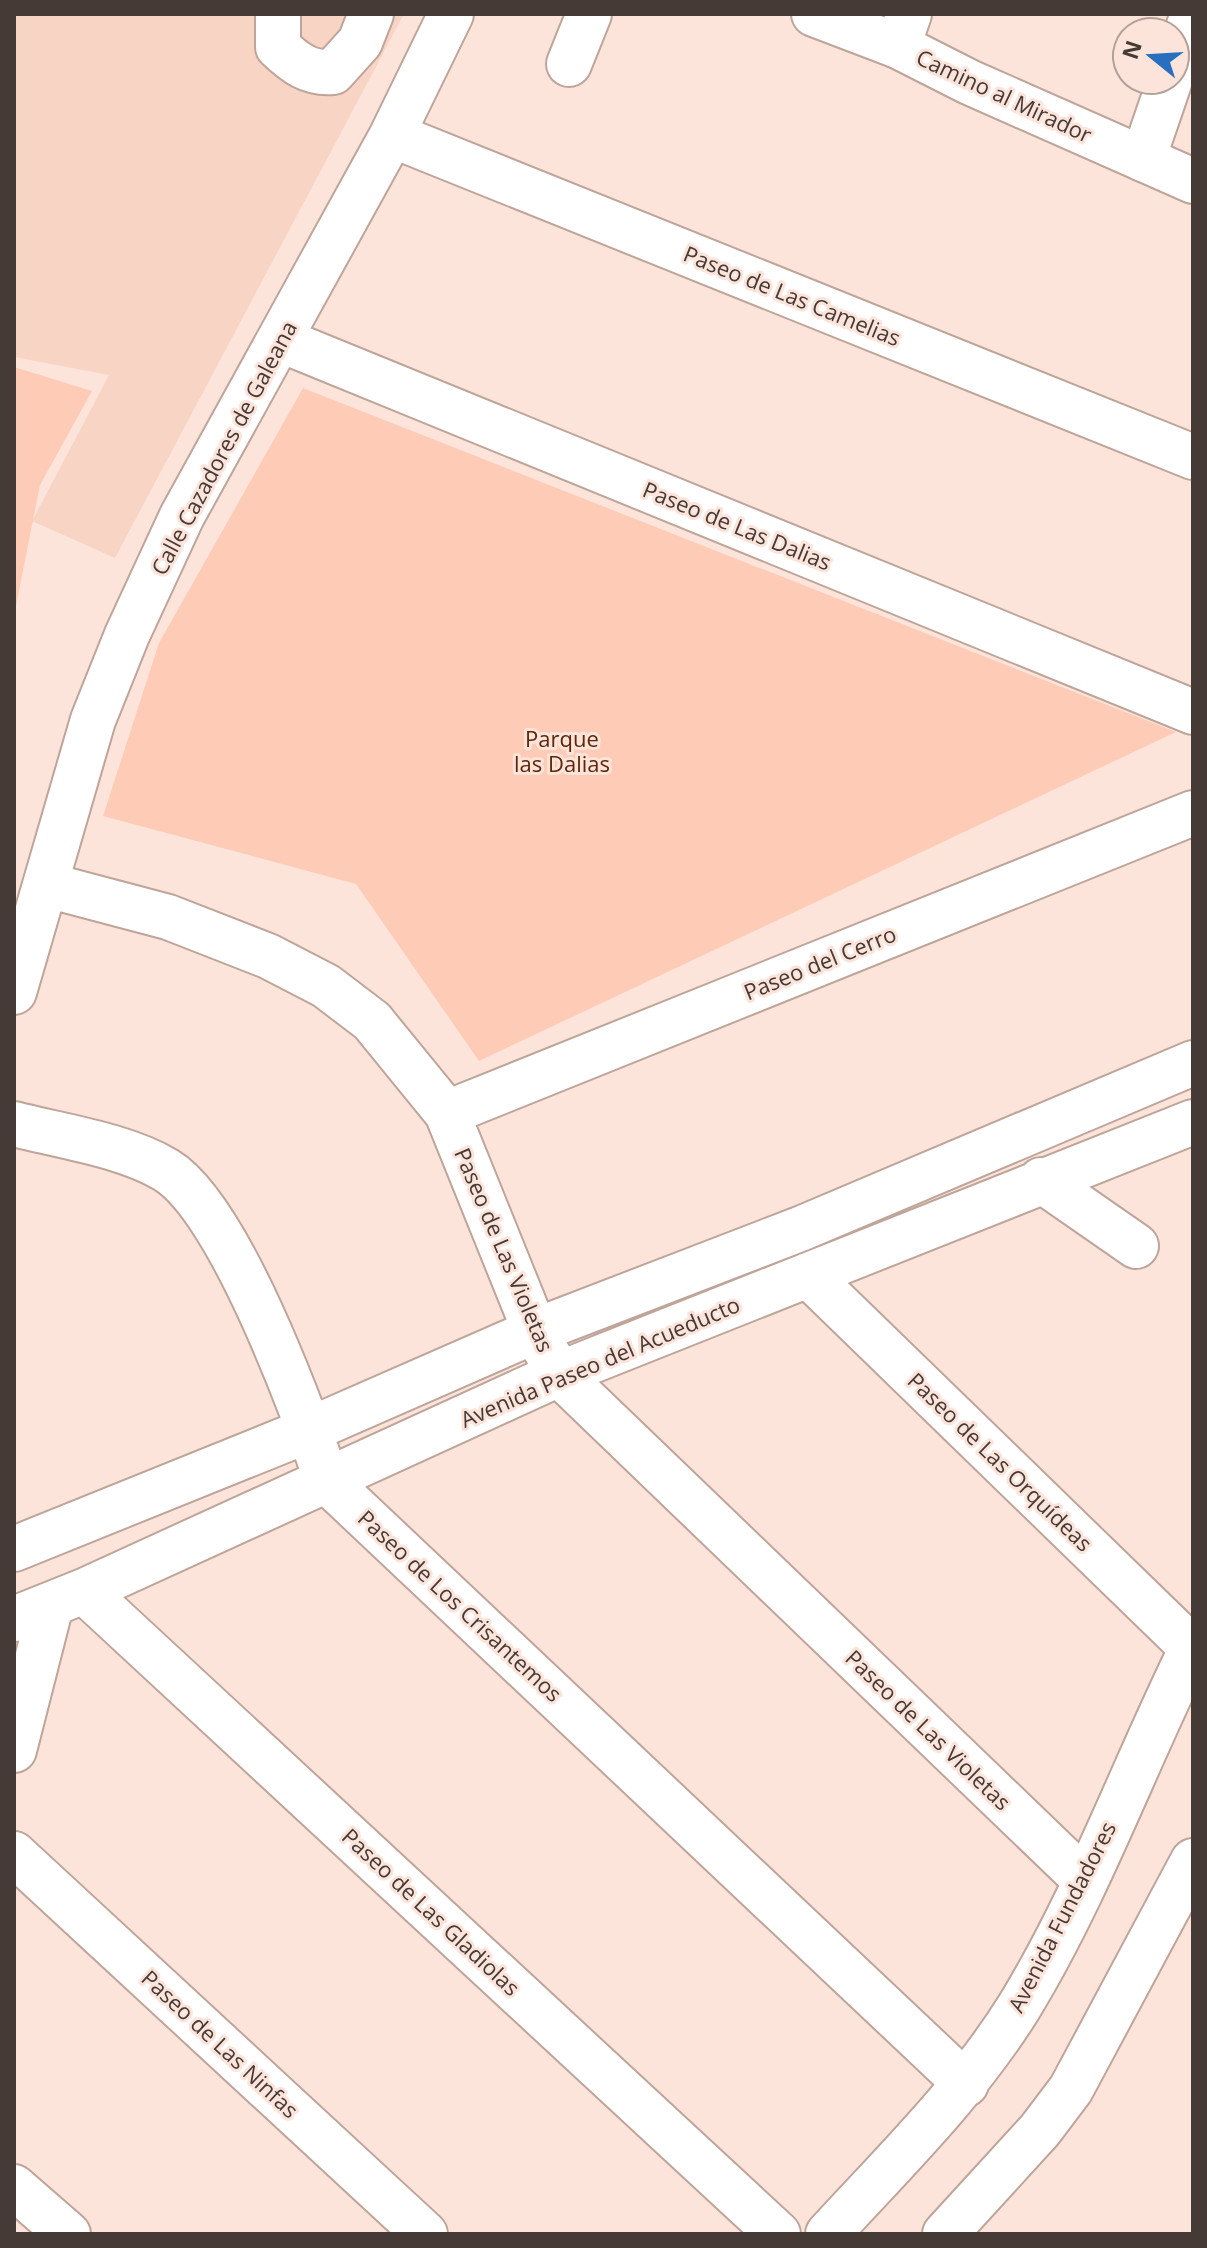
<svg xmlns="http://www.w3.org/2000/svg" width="1207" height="2248" font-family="'Open Sans',sans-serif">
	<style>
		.built { fill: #f8d4c5 }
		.green { fill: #feccb6 }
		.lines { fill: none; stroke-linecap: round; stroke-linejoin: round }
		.minor-casing { stroke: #bfa499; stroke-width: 48 }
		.major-casing { stroke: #bfa499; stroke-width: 48 }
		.minor { stroke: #fff; stroke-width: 44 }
		.major { stroke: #fff; stroke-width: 44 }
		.labels { text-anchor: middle; stroke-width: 6; stroke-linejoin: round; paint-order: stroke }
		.street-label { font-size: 22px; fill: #453a35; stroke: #fce4db }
		.park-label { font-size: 22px; fill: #5f2609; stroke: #fce4db }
	</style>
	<rect width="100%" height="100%" fill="#fce4db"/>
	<!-- built -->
	<path class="built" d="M 14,14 L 404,14 L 115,558 L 32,521 L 109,375 L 14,357 Z"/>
	<!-- green -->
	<path class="green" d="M 14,367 L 92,391 L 40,485 L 15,611 Z
		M 303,388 L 1176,732 L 479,1061 L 356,884 L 103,816 L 159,643 Z"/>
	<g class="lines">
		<defs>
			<path id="minor" d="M 278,14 L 278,47 C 295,63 309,74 333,72 L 360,42 L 371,14
				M 898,46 L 909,14
				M 569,64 L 589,14
				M 1175,66 L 1193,14
				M 392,135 L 1193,457
				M 1143,159 L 1170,80
				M 281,340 L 1193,712
				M 47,885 L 168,917 L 268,956 L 326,986 L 372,1021 L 447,1113 L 535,1331 L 559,1374 L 1084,1879
				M 14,992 L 93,720 L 127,635 L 182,516 L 392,135 L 451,14
				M 447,1113 L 1193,813
				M 14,1124 C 60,1136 125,1145 166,1170 C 229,1208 302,1408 327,1481 L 966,2084
				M 1041,1180 L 1136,1246
				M 808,1275 L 1192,1648
				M 14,1549 L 309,1430 L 535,1331 L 800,1229 L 1193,1063
				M 84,1591 L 778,2234
				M 14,1619 L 84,1591 L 559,1374 L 1193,1122
				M 14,1750 L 51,1605
				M 14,1854 L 425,2234
				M 14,2187 L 68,2234"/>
			<path id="major" d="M 814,14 L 898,46 L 969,82 L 1193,181
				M 828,2234 C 895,2161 966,2092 1019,2007 C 1088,1894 1134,1765 1193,1646
				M 945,2234 L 1040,2130 L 1071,2089 L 1193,1861"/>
		</defs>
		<!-- minor casing -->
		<use href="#minor" class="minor-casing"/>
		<!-- major casing -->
		<use href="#major" class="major-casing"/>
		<!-- minor -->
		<use href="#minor" class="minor"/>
		<!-- major -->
		<use href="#major" class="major"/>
	</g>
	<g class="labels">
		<!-- street labels -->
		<g class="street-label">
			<text transform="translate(1004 96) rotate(25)" y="8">Camino al Mirador</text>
			<text transform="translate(792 296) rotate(22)" y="8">Paseo de Las Camelias</text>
			<text transform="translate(224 448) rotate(-62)" y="8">Calle Cazadores de Galeana</text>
			<text transform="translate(737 526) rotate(22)" y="8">Paseo de Las Dalias</text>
			<text transform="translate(820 963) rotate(-22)" y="8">Paseo del Cerro</text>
			<text transform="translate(504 1250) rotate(67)" y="8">Paseo de Las Violetas</text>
			<text transform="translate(600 1362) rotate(-23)" y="8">Avenida Paseo del Acueducto</text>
			<text transform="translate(1000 1462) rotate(44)" y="8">Paseo de Las Orquídeas</text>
			<text transform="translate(460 1606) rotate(43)" y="8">Paseo de Los Crisantemos</text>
			<text transform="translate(928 1730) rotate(44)" y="8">Paseo de Las Violetas</text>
			<text transform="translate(431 1912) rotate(43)" y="8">Paseo de Las Gladiolas</text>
			<text transform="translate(1062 1917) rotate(-63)" y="8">Avenida Fundadores</text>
			<text transform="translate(220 2044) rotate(43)" y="8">Paseo de Las Ninfas</text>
		</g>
		<!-- park labels -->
		<g class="park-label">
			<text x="562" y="747">Parque<tspan x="562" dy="25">las Dalias</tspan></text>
		</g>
	</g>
	<!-- border -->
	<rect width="1207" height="2248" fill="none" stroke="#453a35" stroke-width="32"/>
	<!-- north arrow -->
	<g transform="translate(1151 56) rotate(288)"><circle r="38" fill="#fce4db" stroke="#b3a099" stroke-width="2"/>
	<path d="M0-6L14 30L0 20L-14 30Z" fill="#286fc0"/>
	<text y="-12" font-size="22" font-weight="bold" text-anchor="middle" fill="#453a35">N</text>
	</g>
</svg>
